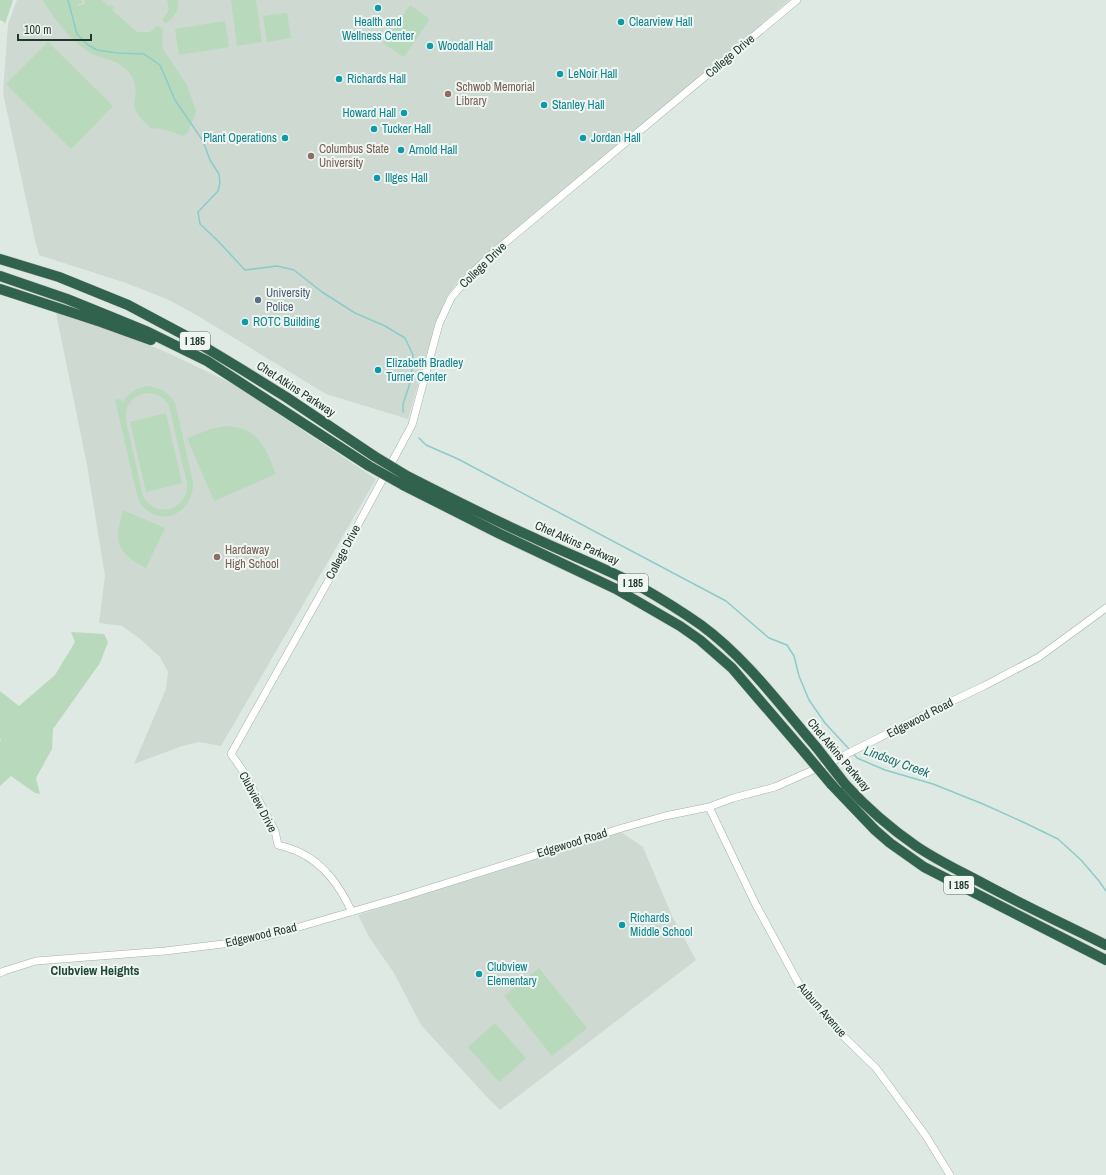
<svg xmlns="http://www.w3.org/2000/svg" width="1106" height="1175" font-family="'Archivo Narrow',sans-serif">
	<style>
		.built { fill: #ced9d2 }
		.green { fill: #b9d9bc; fill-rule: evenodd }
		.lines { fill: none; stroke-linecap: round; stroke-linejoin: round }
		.stream { stroke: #8bcbc9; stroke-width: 1.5 }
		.tertiary-casing { stroke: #a3b0a9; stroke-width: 8 }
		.motorway-casing { stroke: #bdc3c0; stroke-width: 11 }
		.tertiary { stroke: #fff; stroke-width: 7 }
		.motorway { stroke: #30624e; stroke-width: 10 }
		.motorway-bridge-casing { stroke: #bdc3c0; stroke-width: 11; stroke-linecap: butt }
		.motorway-bridge { stroke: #30624e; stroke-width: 10 }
		.culture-dot { fill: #0f9aa8; stroke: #eff6f2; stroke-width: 1.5 }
		.education-dot { fill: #8d6e63; stroke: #eff6f2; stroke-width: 1.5 }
		.service-dot { fill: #5c6f8a; stroke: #eff6f2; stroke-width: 1.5 }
		.labels { text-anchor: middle; stroke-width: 4; stroke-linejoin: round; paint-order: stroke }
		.shield { fill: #eff6f2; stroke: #607169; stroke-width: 1 }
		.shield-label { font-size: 11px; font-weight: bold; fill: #22382e }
		.culture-label { font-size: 12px; fill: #0d838f; stroke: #eff6f2; text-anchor: start }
		.street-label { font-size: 12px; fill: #22382e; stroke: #eff6f2 }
		.education-label { font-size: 12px; fill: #785e54; stroke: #eff6f2; text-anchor: start }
		.service-label { font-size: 12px; fill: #4e5e75; stroke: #eff6f2; text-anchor: start }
		.water-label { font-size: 13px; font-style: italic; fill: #216f6d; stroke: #eff6f2 }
		.neighbourhood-label { font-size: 13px; font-weight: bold; fill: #1f4837; stroke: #eff6f2 }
	</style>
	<rect width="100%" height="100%" fill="#dfe9e3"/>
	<!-- built -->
	<path class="built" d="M 17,0 L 789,0 L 679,96 L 531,216 L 491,251 L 458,281 L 446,298 L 436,323 L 408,419 L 326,394 L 198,316 L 169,300 L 126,283 L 39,255 L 34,236 L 3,93 L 8,24 Z
		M 56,313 L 124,335 L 168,353 L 235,385 L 376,479 L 221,746 L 199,742 L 182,746 L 134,764 L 166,689 L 168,672 L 160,657 L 139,638 L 122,626 L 99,623 L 105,576 L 87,465 Z
		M 621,832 L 643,847 L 672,916 L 696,960 L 500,1110 L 486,1096 L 421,1025 L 394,973 L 369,937 L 358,915 Z"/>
	<!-- green -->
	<path class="green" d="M 0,0 L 13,0 L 5,24 L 4,22 L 0,20 Z
		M 43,0 L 81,0 L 83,3 L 77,4 L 78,6 L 84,4 L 85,3 L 84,0 L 102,0 L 109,7 L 112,5 L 114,7 L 112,10 L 137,32 L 150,32 L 156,26 L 159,26 L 163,30 L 162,40 L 163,49 L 187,85 L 196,111 L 188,132 L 183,136 L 163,129 L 150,128 C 146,123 137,116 135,109 C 133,105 135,101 135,97 C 137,86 134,77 126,69 C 115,58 99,59 87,51 C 72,41 51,16 43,0 Z
		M 168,0 L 177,0 C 178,2 179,5 178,7 C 178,12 170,21 166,23 L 164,22 L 163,19 C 167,13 171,10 167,2 Z
		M 231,0 L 256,0 L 262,42 L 237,46 Z
		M 410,5 L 430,19 L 404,57 L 383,43 Z
		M 287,13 L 291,38 L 267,42 L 263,16 Z
		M 225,21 L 229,47 L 179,55 L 175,29 Z
		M 48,42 L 113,106 L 71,149 L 6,84 Z
		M 149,386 C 160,388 170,393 175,403 L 193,482 C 194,518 153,529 138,499 L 115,400 L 121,399 L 122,403 C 128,393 137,387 149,386 ZM 147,393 C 157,393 164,397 169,406 L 187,483 C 189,510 156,520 143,496 L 126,421 C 125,405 131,396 147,393 Z
		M 166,413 L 182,483 L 146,492 L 130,422 Z
		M 225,426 C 259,427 265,447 276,474 L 214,501 L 187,438 L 211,429 Z
		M 123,510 L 165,528 L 146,568 C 116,552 114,543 123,510 Z
		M 71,632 L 104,634 L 108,642 L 100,663 L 53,729 L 52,749 L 36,778 L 40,794 L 35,793 L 11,776 L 0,786 L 0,742 L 1,740 L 0,739 L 0,691 L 19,706 L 55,675 L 75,642 Z
		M 539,968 L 587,1028 L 552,1056 L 504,996 Z
		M 495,1023 L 526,1058 L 499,1082 L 468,1047 Z"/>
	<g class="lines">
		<!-- stream -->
		<path class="stream" d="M 68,0 L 77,34 L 88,45 L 97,50 L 117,53 L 144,54 L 160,65 L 175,100 L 203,141 L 210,160 L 219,174 L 220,183 L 218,191 L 198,212 L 200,224 L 218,241 L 245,270 L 277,266 L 294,270 L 322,292 L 355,313 L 385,326 L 405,338 L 413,355 L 411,380 L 403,404 L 403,412
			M 419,438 L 426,445 L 458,459 L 726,601 L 769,638 L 787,645 L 794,656 L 799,676 L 809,700 L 825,723 L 849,749
			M 853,753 L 857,758 L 885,770 L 933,784 L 983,804 L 1023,822 L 1058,839 L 1081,860 L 1099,881 L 1106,891"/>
		<defs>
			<path id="tertiary" d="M 709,807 L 755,903 L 801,988 L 842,1035 L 876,1068 L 926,1136 L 950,1175
				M 352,912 C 340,887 325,864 299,852 C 293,849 285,847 278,845 L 275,831 L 243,771 L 231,754 L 340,560 L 360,521 L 412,425 L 439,324 L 451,298 L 470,275 L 494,252 L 797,0
				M 0,973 L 4,971 L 36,961 L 165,951 L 223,944 L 268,936 L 399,898 L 622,828 L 665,816 L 709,807 L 733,798 L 775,787 L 831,762 L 948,703 L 984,686 L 1039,657 L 1106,608"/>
			<path id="motorway" d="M 0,259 L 59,277 L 128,305 L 188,337 L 241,369 L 286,397 L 374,456
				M 0,276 L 67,299 L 109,316 L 148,332 L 207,361 L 369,466
				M 0,289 L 101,322 L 151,340
				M 407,476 C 448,497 490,518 532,537 C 568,554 605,568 639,586 C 660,598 681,611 701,625 C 746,658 781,706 817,748
				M 403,485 L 500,534 L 616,589 L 680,626 L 700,640 L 732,668 L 805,753
				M 831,784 L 875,830 L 890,843 L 924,867 L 1106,960
				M 845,784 C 866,807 890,828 916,846 C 938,861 962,872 986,885 C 1025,906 1066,925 1106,945"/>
		</defs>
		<!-- tertiary casing -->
		<use href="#tertiary" class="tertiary-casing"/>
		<!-- motorway casing -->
		<use href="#motorway" class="motorway-casing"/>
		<!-- tertiary -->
		<use href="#tertiary" class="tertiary"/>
		<!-- motorway -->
		<use href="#motorway" class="motorway"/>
		<defs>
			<path id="motorway-bridge" d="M 374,456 L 407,476
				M 369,466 L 403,485
				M 817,748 L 845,784
				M 805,753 L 831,784"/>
		</defs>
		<!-- motorway-bridge casing -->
		<use href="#motorway-bridge" class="motorway-bridge-casing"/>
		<!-- motorway-bridge -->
		<use href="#motorway-bridge" class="motorway-bridge"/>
	</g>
	<!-- markers -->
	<g class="culture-dot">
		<circle cx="378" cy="8" r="4"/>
		<circle cx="621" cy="22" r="4"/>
		<circle cx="430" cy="46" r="4"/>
		<circle cx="560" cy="74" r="4"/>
		<circle cx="339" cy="79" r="4"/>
		<circle cx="544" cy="105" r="4"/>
		<circle cx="404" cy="113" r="4"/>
		<circle cx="374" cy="129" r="4"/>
		<circle cx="285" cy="138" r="4"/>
		<circle cx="583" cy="138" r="4"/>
		<circle cx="401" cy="150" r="4"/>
		<circle cx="377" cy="178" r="4"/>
		<circle cx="245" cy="322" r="4"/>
		<circle cx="378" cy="370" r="4"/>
		<circle cx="622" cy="925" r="4"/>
		<circle cx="479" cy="974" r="4"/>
	</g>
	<g class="education-dot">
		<circle cx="448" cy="94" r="4"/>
		<circle cx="311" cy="156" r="4"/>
		<circle cx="217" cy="557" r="4"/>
	</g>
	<circle class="service-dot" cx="258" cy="300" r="4"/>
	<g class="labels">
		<!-- shield labels -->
		<g class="shield">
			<rect x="180" y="332" width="30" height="18" rx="3"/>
			<rect x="618" y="574" width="30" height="18" rx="3"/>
			<rect x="944" y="876" width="30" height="18" rx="3"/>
		</g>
		<g class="shield-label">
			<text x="195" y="345">I 185</text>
			<text x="633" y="587">I 185</text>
			<text x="959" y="889">I 185</text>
		</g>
		<!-- culture labels -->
		<g class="culture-label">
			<text x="378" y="26" text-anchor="middle">Health and<tspan x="378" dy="14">Wellness Center</tspan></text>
			<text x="629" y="26">Clearview Hall</text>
			<text x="438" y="50">Woodall Hall</text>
			<text x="568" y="78">LeNoir Hall</text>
			<text x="347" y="83">Richards Hall</text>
			<text x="552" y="109">Stanley Hall</text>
			<text x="396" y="117" text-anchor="end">Howard Hall</text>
			<text x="382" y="133">Tucker Hall</text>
			<text x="277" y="142" text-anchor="end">Plant Operations</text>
			<text x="591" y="142">Jordan Hall</text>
			<text x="409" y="154">Arnold Hall</text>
			<text x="385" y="182">Illges Hall</text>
			<text x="253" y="326">ROTC Building</text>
			<text x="386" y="367">Elizabeth Bradley<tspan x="386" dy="14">Turner Center</tspan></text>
			<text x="630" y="922">Richards<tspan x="630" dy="14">Middle School</tspan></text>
			<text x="487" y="971">Clubview<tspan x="487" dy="14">Elementary</tspan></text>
		</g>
		<!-- street labels -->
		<g class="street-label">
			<text transform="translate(730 56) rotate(-40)" y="4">College Drive</text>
			<text transform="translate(483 265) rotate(-44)" y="4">College Drive</text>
			<text transform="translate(296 389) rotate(33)" y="4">Chet Atkins Parkway</text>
			<text transform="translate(577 543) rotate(24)" y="4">Chet Atkins Parkway</text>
			<text transform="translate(343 552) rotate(-62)" y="4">College Drive</text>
			<text transform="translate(920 718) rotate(-27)" y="4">Edgewood Road</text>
			<text transform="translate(839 755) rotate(50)" y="4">Chet Atkins Parkway</text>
			<text transform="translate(258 802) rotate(62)" y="4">Clubview Drive</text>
			<text transform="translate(572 843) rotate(-17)" y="4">Edgewood Road</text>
			<text transform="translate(261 935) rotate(-13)" y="4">Edgewood Road</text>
			<text transform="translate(822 1010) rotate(49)" y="4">Auburn Avenue</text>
		</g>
		<!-- education labels -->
		<g class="education-label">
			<text x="456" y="91">Schwob Memorial<tspan x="456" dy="14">Library</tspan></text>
			<text x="319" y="153">Columbus State<tspan x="319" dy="14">University</tspan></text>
			<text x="225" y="554">Hardaway<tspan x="225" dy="14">High School</tspan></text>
		</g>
		<!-- service labels -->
		<g class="service-label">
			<text x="266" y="297">University<tspan x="266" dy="14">Police</tspan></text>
		</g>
		<!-- water labels -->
		<g class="water-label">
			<text transform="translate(897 761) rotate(20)" y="5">Lindsay Creek</text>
		</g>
		<!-- neighbourhood labels -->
		<g class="neighbourhood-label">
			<text x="95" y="975">Clubview Heights</text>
		</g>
	</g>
	<!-- scale -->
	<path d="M18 34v6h73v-6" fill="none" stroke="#22382e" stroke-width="2"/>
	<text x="24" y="34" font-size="12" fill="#22382e" stroke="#eff6f2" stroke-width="3" paint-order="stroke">100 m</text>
</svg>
